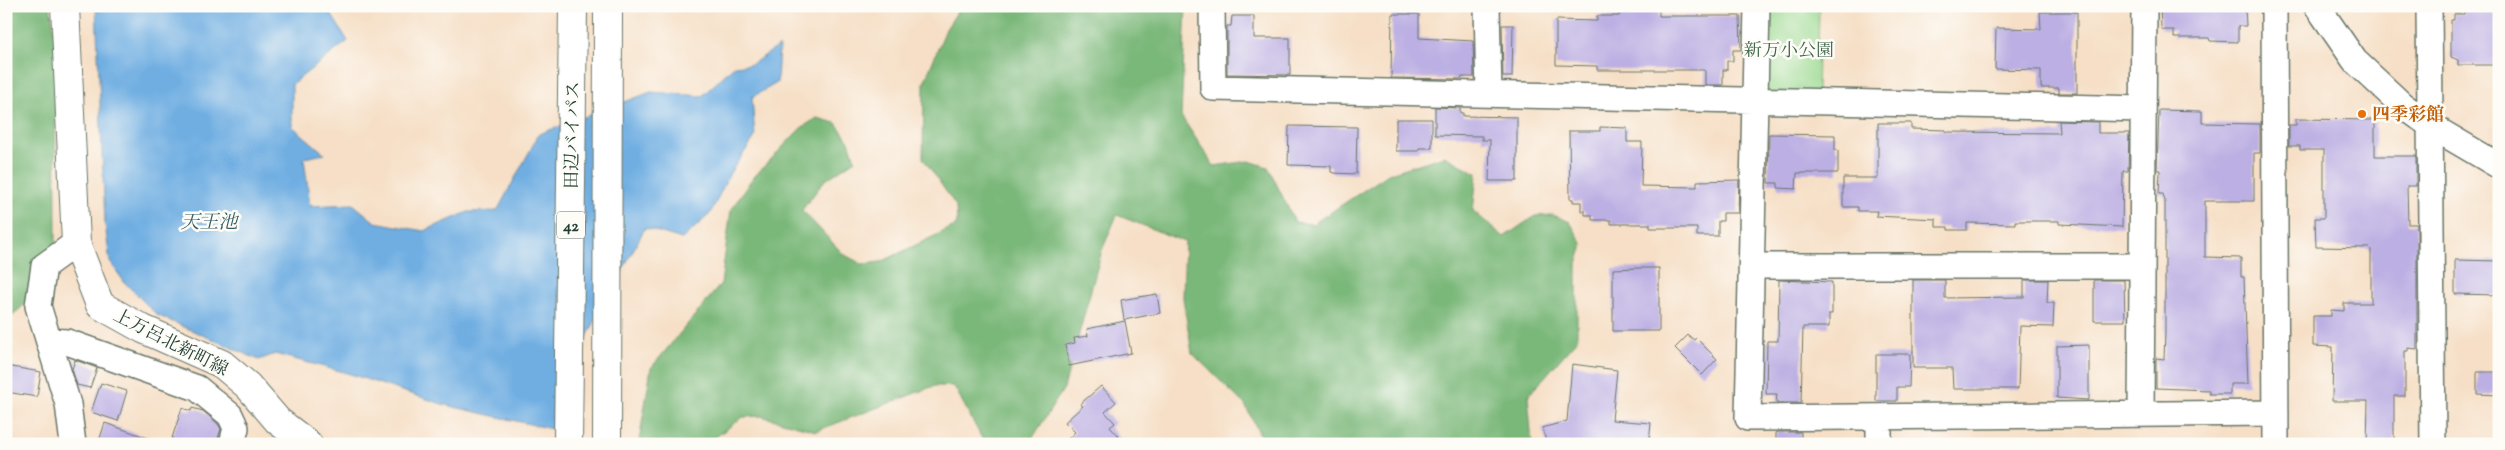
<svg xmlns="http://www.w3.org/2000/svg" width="2505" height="450" font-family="'Sorts Mill Goudy','Noto Serif JP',serif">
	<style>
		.green { fill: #98d88e; stroke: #5c8a61 }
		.forest { fill: #7ab879; stroke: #4c7a56 }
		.water { fill: #6faee2; stroke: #47768b }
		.building { fill: #bcafe3 }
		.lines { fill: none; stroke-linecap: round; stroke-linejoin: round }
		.minor-casing { stroke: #6a7667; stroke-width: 28 }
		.major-casing { stroke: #6a7667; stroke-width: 30 }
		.highway-casing { stroke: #6a7667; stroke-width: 30 }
		.minor { stroke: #fff; stroke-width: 25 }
		.major { stroke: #fff; stroke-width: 28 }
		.highway { stroke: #fff; stroke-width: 28 }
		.food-dot { fill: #e8710a; stroke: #fdfcf7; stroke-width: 2 }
		.labels { text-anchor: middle; stroke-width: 5; stroke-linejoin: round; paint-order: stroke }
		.shield { fill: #fdfcf7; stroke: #62766e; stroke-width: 1 }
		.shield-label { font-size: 16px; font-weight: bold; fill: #1f3d34 }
		.park-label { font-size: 18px; fill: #3d644a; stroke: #fdfcf7 }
		.food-label { font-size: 18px; font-weight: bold; fill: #c56008; stroke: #fdfcf7; text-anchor: start }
		.street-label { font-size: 18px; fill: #1f3d34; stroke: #fdfcf7 }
		.water-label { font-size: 19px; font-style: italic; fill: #375f68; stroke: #fdfcf7 }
	</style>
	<rect width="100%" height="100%" fill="#fdfcf7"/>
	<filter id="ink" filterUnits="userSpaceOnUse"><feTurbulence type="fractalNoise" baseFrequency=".02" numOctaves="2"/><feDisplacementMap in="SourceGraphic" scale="10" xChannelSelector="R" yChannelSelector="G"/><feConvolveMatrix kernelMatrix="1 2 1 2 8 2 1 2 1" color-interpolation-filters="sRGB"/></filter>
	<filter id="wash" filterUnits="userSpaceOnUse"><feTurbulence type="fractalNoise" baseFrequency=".0096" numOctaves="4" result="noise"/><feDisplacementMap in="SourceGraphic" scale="20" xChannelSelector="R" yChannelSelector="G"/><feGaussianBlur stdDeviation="1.12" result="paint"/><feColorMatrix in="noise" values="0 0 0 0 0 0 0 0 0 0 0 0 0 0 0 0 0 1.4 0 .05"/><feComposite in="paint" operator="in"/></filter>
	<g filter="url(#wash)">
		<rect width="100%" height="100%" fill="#f6dfc6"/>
		<!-- green -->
		<path class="green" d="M 1763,6 L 1819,6 L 1817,96 L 1758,93 Z"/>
		<!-- forest -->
		<path class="forest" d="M 6,6 L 50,6 L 55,34 L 56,248 C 45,276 33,303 6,319 Z
			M 961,6 L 1186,6 L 1181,116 L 1214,166 L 1249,161 L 1268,167 L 1295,222 L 1313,224 L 1390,173 L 1444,156 L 1477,173 L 1473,211 L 1504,237 L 1535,216 L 1553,215 L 1570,222 L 1583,245 L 1577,264 L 1577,340 L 1528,396 L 1532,444 L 1265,444 L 1245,405 L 1192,353 L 1183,298 L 1185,242 L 1117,215 L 1102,250 L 1064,388 L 1032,439 L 1026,444 L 985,444 L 954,386 L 934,386 L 816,431 L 761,416 L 743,417 L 706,444 L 641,444 L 639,442 L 651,368 L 721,284 L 731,210 L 751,180 L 801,128 L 817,118 L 836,123 L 849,141 L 855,160 L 824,181 L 802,210 L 843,254 L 862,264 L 881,262 L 957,225 L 956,206 L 923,158 L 924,83 L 946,29 Z"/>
		<!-- water -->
		<path class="water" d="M 96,6 L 326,6 L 348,41 L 292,84 L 292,126 L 325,154 L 304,158 L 310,206 L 353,204 L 375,222 L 424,231 L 468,212 L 497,211 L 539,134 L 651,92 L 702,96 L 734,66 L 752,64 L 779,46 L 777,83 L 752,97 L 755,137 L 730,173 L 710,214 L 682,239 L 645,228 L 553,400 L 552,429 L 445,405 L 347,373 L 275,354 L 259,360 L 157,315 L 125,283 L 110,262 L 105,224 Z"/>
		<g id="blocks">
			<!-- building -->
			<path class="building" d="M 1620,6 L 1659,6 L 1659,16 L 1740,16 L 1741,50 L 1733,50 L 1733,61 L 1727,61 L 1727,70 L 1723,70 L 1723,85 L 1705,85 L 1705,70 L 1597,70 L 1597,66 L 1556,65 L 1556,20 L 1597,21 L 1597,16 L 1619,16 Z
				M 2160,6 L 2245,6 L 2246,26 L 2238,26 L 2238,42 L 2210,41 L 2209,38 L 2174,38 L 2174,30 L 2163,30 L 2161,27 Z
				M 2464,8 L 2499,9 L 2499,65 L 2458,65 L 2458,60 L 2451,57 L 2451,20 L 2454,20 L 2454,14 L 2464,14 Z
				M 2040,12 L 2077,12 L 2077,93 L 2059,93 L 2059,88 L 2041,88 L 2041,70 L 1995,69 L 1996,28 L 2041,29 Z
				M 1392,14 L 1419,14 L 1419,38 L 1473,41 L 1474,77 L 1462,77 L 1461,79 L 1391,78 Z
				M 1232,16 L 1254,16 L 1254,38 L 1290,38 L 1290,75 L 1227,74 L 1227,26 L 1231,26 Z
				M 1502,25 L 1513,25 L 1512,77 L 1503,77 Z
				M 1435,107 L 1460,108 L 1460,113 L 1463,113 L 1463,116 L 1517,117 L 1517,181 L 1489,181 L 1490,140 L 1482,140 L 1482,136 L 1435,135 Z
				M 2159,110 L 2202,111 L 2202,123 L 2260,124 L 2260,153 L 2254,153 L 2254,201 L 2205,201 L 2205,257 L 2241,258 L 2241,277 L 2244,277 L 2248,384 L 2230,384 L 2230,394 L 2209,394 L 2209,390 L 2156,388 L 2156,358 L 2164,359 L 2165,332 L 2165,201 L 2163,194 L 2159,194 L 2160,170 L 2157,170 Z
				M 1396,119 L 1432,119 L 1432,148 L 1419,148 L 1419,151 L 1396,151 Z
				M 2296,119 L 2375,120 L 2375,156 L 2416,156 L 2416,186 L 2407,186 L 2408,224 L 2417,224 L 2417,349 L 2408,348 L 2408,351 L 2405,351 L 2405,396 L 2394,396 L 2394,444 L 2367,444 L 2368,401 L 2332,401 L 2333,347 L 2313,346 L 2313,316 L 2331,316 L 2331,310 L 2344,311 L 2344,303 L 2371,303 L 2371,250 L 2369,248 L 2316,247 L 2315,218 L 2324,218 L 2324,150 L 2300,150 L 2300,146 L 2289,146 L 2289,125 L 2296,125 Z
				M 2059,121 L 2098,122 L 2098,133 L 2129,133 L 2128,171 L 2123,171 L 2122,227 L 2059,224 L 2059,221 L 2015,221 L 2015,224 L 1967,223 L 1967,230 L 1948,230 L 1948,227 L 1936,227 L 1936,219 L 1876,216 L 1877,211 L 1858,211 L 1858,207 L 1843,207 L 1843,178 L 1878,178 L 1878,123 L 1911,123 L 1911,129 L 1946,130 L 1946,132 L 2060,133 Z
				M 1289,126 L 1357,127 L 1356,174 L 1334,173 L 1331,172 L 1331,166 L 1288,165 Z
				M 1600,127 L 1627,128 L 1627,142 L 1642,142 L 1641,186 L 1697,187 L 1697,181 L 1739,180 L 1738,213 L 1723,213 L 1723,221 L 1718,221 L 1718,236 L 1697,236 L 1697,228 L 1650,228 L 1650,224 L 1611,224 L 1611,220 L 1592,220 L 1592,215 L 1585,215 L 1585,211 L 1581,211 L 1581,202 L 1573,202 L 1573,199 L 1570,199 L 1569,131 L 1600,131 Z
				M 1769,134 L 1835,135 L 1835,150 L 1838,150 L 1838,173 L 1797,173 L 1796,189 L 1778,188 L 1778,183 L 1768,183 Z
				M 2455,260 L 2499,261 L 2499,295 L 2455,294 Z
				M 1638,268 L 1659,268 L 1659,331 L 1613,331 L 1613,269 Z
				M 1779,280 L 1832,282 L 1832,314 L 1829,314 L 1829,327 L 1803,327 L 1801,403 L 1776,403 L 1777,394 L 1766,394 L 1767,341 L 1778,341 Z
				M 1913,280 L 1945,280 L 1945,298 L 2024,297 L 2024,280 L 2048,280 L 2047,303 L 2054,303 L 2053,327 L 2020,326 L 2018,389 L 1953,389 L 1952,368 L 1913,368 Z
				M 2094,280 L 2124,280 L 2125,321 L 2094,321 Z
				M 1157,294 L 1160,313 L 1124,320 L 1121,300 Z
				M 1125,321 L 1131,353 L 1069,366 L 1065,345 L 1075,343 L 1074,338 L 1088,336 L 1087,329 Z
				M 1688,335 L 1694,340 L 1696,338 L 1717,359 L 1702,375 L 1675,348 Z
				M 2089,345 L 2089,400 L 2057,398 L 2057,346 Z
				M 1876,354 L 1910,354 L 1909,387 L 1897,387 L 1897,401 L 1876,401 Z
				M 75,360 L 97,368 L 90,388 L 77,385 L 72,369 Z
				M 1572,364 L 1617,370 L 1612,420 L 1651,423 L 1649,444 L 1547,444 L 1542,428 L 1567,421 Z
				M 6,366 L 41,372 L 37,397 L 6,392 Z
				M 2477,372 L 2499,372 L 2499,395 L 2477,394 Z
				M 101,383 L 127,391 L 118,421 L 91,412 Z
				M 1101,386 L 1116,402 L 1105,412 L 1115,423 L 1110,427 L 1125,444 L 1063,444 L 1075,432 L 1065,422 L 1083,406 L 1080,404 Z
				M 182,408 L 191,411 L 192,408 L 203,411 L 218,424 L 221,429 L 216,444 L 170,444 Z
				M 105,423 L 157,441 L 157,444 L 98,444 Z
				M 1776,432 L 1801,432 L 1801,444 L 1776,444 Z"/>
		</g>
	</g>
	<g filter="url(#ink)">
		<use href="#blocks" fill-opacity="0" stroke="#6a7667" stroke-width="1"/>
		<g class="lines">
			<defs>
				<path id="minor" d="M 1212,6 L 1213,88 L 2143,109
					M 1487,6 L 1489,94
					M 1757,6 L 1748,418 L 2276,413
					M 2274,6 L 2276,444
					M 2317,6 L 2355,61 L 2401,104 L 2431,126 L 2499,166
					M 2429,6 L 2433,444
					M 1752,266 L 2142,266
					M 49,341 L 67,342 L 197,388 L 230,415 L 236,428 L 232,444
					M 2141,414 L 2144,6
					M 1879,417 L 1879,444
					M 73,444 L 68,404 L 38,306 L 44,266 L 76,243"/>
				<path id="major" d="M 65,6 L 76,243 L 100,305 L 143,329 L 222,364 L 248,386 L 278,421 L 308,444"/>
				<path id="highway" d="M 568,444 L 573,6
					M 607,444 L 608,6"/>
			</defs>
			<!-- minor casing -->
			<use href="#minor" class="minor-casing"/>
			<!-- major casing -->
			<use href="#major" class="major-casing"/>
			<!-- highway casing -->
			<use href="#highway" class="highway-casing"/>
			<!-- minor -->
			<use href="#minor" class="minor"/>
			<!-- major -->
			<use href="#major" class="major"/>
			<!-- highway -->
			<use href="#highway" class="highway"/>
		</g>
	</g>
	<!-- markers -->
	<circle class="food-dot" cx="2362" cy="114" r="5"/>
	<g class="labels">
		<!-- shield labels -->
		<rect class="shield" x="557" y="211.5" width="28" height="27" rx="4"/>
		<g class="shield-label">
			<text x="571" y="231">42</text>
		</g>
		<!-- park labels -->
		<g class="park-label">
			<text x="1789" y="56">新万小公園</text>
		</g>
		<!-- food labels -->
		<g class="food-label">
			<text x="2372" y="120">四季彩館</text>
		</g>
		<!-- street labels -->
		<g class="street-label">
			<text transform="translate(572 135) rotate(-89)" y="6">田辺バイパス</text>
			<text transform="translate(171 342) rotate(27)" y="6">上万呂北新町線</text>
		</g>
		<!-- water labels -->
		<g class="water-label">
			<text x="209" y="228">天王池</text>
		</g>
	</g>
	<!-- margin -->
	<rect width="2505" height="450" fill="none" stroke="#fdfcf7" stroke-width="25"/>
</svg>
